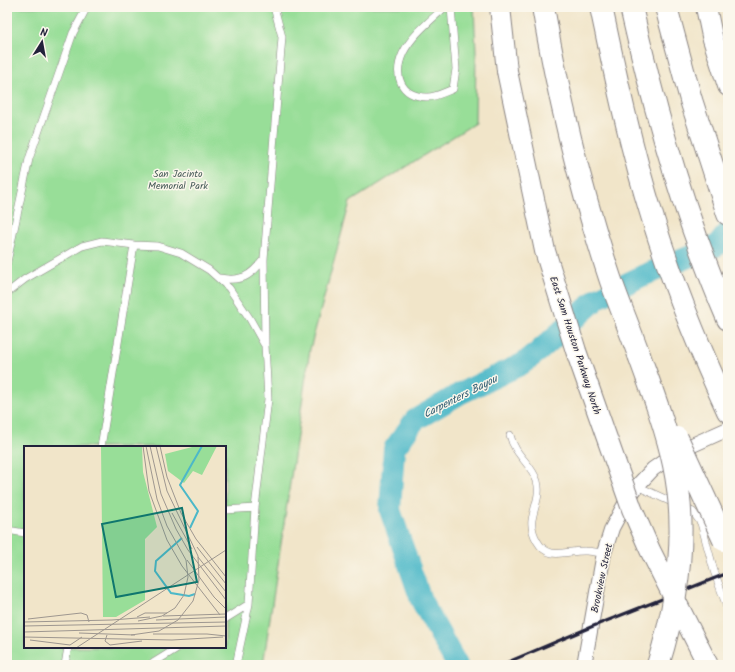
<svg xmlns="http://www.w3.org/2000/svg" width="735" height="672" font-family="Kalam,sans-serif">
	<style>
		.green { fill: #98de98; stroke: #5d806a; fill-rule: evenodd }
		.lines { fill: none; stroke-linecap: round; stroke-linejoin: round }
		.river { stroke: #4cb8c8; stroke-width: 22 }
		.service-casing { stroke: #8a8482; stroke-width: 8 }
		.minor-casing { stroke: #8a8482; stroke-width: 16 }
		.secondary-casing { stroke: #8a8482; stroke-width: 22 }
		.motorway-casing { stroke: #8a8482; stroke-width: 24 }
		.service { stroke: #fff; stroke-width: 7 }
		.minor { stroke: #fff; stroke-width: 14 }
		.secondary { stroke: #fff; stroke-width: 20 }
		.motorway { stroke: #fff; stroke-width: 22 }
		.rail { stroke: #22223b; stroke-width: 3 }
		.secondary-bridge-casing { stroke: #8a8482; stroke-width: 22; stroke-linecap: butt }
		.motorway-bridge-casing { stroke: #8a8482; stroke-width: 24; stroke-linecap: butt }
		.secondary-bridge { stroke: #fff; stroke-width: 20 }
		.motorway-bridge { stroke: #fff; stroke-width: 22 }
		.labels { text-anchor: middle; stroke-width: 3; stroke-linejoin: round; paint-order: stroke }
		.park-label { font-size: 10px; fill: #455a57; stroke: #fbf7ec }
		.street-label { font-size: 10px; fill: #22223b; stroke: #fbf7ec }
		.water-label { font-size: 11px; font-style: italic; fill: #335e73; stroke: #fbf7ec }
		.inset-river { fill: none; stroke: #4cb8c8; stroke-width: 2 }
		.inset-road { fill: none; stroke: #9e9790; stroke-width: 1 }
		.view { fill: #0f766e; fill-opacity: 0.15; stroke: #0f766e; stroke-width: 2 }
		.inset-edge { fill: none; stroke: #22223b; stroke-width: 2 }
	</style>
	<rect width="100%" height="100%" fill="#fbf7ec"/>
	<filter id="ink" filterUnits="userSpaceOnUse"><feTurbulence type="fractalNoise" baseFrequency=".025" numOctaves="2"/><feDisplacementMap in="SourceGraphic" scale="8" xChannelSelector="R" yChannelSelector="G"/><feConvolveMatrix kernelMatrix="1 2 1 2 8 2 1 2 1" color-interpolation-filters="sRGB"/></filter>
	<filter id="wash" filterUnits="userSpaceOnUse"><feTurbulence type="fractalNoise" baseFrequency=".012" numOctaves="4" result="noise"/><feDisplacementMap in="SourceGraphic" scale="16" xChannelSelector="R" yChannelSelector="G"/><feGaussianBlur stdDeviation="0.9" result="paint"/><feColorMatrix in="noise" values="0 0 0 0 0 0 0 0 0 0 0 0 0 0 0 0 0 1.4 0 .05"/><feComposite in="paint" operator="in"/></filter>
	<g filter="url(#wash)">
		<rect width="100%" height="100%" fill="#f1e5c9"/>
		<!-- green -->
		<path class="green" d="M 7,7 L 474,7 L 476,52 L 475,123 L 350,202 L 310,349 L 263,665 L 7,665 ZM 25,447 L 225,447 L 225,647 L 25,647 Z"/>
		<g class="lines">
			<!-- river -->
			<path class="river" d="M 457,665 L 421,600 L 390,510 L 394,449 L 415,420 L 461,393 L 522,364 L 538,352 L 598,298 L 642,276 L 718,245 L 728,232"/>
		</g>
	</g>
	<g filter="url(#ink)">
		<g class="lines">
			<defs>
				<path id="service" d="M 445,7 C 430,21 412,35 403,53 C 393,75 400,96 426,97 C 434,98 445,92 453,89 L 456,69 L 451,7
					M 7,262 L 29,159 L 73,33 L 87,7
					M 219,278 C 241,282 250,277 264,259
					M 7,293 L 25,279 L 82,246 L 102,241 L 134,245 L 158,246 L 181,253 L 209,270 L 229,288 L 250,319 L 264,344
					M 510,435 C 515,456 531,463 537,481 C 541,495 534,507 532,520 C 531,528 533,534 537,541 C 549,562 566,550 586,551 C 592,551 598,553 604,553
					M 101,447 L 134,245
					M 637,486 L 693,512 L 701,523 L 714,571 L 728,610
					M 225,510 L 255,508
					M 7,530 L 25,533
					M 225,619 L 249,604 L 255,508 L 268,399 L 265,345 L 264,259 L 282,37 L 274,7
					M 65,665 L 68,647
					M 150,665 L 179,647
					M 236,665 L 249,604"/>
				<path id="minor" d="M 584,665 L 604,553 L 612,528 L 627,500 L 637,486 L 653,469 L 679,451 L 728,429"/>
				<path id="secondary" d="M 500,7 L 507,71
					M 706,7 L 712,36 L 728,86"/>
				<path id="motorway" d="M 543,7 C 559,100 581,191 611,281 C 620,306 630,330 639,355
					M 601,7 C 616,78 631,149 653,219 C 673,285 699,348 728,411
					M 631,7 C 655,113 685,219 728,319
					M 666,7 L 691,100 L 728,214"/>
			</defs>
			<!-- service casing -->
			<use href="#service" class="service-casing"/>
			<!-- minor casing -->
			<use href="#minor" class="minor-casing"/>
			<!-- secondary casing -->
			<use href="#secondary" class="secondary-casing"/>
			<!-- motorway casing -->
			<use href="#motorway" class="motorway-casing"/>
			<!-- service -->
			<use href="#service" class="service"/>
			<!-- minor -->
			<use href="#minor" class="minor"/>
			<!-- secondary -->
			<use href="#secondary" class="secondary"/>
			<!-- motorway -->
			<use href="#motorway" class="motorway"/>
			<!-- rail -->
			<path class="rail" d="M 501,665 L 591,627 L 728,573"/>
			<defs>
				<path id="secondary-bridge" d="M 507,71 L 545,251 L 576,351 L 632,509 L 650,550 L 708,665"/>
				<path id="motorway-bridge" d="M 639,355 C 652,391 666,427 674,465 C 688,531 678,601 658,665
					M 677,438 L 724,540"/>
			</defs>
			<!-- secondary-bridge casing -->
			<use href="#secondary-bridge" class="secondary-bridge-casing"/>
			<!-- motorway-bridge casing -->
			<use href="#motorway-bridge" class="motorway-bridge-casing"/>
			<!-- secondary-bridge -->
			<use href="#secondary-bridge" class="secondary-bridge"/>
			<!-- motorway-bridge -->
			<use href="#motorway-bridge" class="motorway-bridge"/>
		</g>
	</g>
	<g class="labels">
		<!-- park labels -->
		<g class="park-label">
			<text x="178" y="177">San Jacinto<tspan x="178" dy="12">Memorial Park</tspan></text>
		</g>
		<!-- street labels -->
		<g class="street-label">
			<text transform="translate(576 345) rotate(72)" y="4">East Sam Houston Parkway North</text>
			<text transform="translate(601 578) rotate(-78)" y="4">Brookview Street</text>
		</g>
		<!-- water labels -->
		<g class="water-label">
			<text transform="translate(460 396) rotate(-27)" y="4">Carpenters Bayou</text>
		</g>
	</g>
	<!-- overview -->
	<g transform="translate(24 446)">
		<rect width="202" height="202" fill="#f1e5c9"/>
		<path d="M 77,0 L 118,0 L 119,26 L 133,81 L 121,93 L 121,154 L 92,171 L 79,171 ZM 172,0 L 193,0 L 178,29 L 169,25 L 160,37 L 144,25 L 141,8 Z" fill="#98de98"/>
		<path class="inset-river" d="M 166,82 L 174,65 L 156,39 L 178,0M 158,92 L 132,115 L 131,125 L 147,147 L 165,150 L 171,148"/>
		<path class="inset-road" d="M 119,0 L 125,45 L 143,94 L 158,120 L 196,169M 126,0 L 137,48 L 152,83 L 164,104 L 202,154M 136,0 L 143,31 L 157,67 L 172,93 L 202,131M 148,67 L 168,103M 173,101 L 202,138M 174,111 L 202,146M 163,114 L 190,151 L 202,163M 139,170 L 202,168M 113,171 L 121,167 L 143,167M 4,173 L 57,167 L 63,169 L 65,176M 132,174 L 202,171M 114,175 L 138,170 L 151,162 L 160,149 L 164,131 L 162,114 L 143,80 L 133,53 L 122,0M 0,176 L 88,174 L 126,171M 0,180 L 202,176M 0,186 L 202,180M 55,187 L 111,189M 129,188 L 183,188 L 202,190M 83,189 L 81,195 L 86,199 L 118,195M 107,189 L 135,185 L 154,174 L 169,155 L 175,134 L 174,110 L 143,45 L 132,0M 0,191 L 148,194 L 199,191M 6,194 L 46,199 L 58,191M 52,202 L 202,104"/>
		<path class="view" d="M 158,62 L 173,136 L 92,151 L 78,78 Z"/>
		<rect width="202" height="202" class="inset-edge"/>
	</g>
	<!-- margin -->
	<rect width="735" height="672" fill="none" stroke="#fbf7ec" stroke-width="24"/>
	<!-- north arrow -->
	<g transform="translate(42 42) rotate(11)" stroke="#fbf7ec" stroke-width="3" paint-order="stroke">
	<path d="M0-3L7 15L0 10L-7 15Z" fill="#22223b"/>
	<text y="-6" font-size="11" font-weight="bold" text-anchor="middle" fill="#22223b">N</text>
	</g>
</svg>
